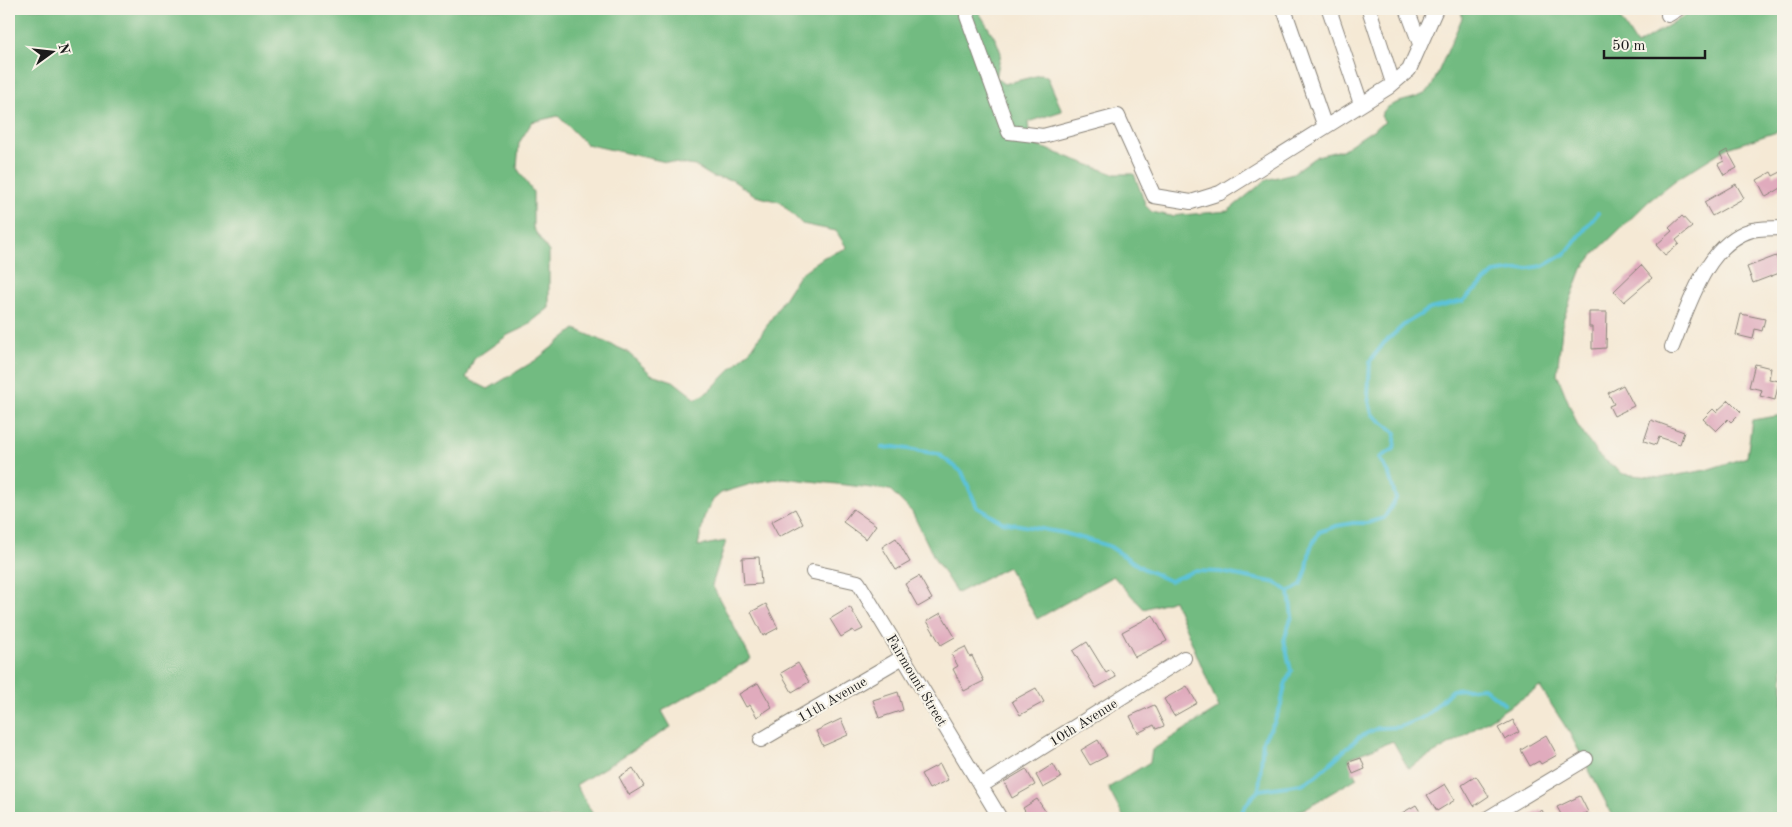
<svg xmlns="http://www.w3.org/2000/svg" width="1792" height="827" font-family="'Old Standard TT',serif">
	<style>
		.forest { fill: #72bb81; stroke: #476c4e; fill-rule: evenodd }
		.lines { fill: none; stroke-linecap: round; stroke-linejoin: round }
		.stream { stroke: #5cc2d9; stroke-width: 4 }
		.building { fill: #e0abbd }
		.minor-casing { stroke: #888278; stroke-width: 16 }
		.minor { stroke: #fff; stroke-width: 14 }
		.labels { text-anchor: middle; stroke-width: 4.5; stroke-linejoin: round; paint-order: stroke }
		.street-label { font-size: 14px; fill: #1c1c1c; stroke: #f7f3e8 }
	</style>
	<rect width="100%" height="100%" fill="#f7f3e8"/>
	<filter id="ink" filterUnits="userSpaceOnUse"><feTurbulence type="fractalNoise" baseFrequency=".02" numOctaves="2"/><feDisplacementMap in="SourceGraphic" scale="10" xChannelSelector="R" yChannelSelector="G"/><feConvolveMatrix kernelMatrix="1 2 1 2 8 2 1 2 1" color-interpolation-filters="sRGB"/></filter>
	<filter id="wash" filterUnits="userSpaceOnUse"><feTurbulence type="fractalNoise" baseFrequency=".0096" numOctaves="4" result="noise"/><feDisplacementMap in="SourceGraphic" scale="20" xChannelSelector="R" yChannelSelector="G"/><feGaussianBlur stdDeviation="1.12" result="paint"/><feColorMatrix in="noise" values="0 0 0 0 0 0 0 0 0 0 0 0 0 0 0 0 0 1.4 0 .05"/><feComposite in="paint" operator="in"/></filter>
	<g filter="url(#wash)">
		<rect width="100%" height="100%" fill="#f5e9d5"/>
		<!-- forest -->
		<path class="forest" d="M 9,9 L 977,9 L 996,40 L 1001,53 L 996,78 L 1004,84 L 1040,75 L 1047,76 L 1062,111 L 1028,122 L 1030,140 L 1038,146 L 1114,174 L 1134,174 L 1146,206 L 1152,212 L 1171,216 L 1228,211 L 1266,180 L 1293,173 L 1317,156 L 1342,150 L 1385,122 L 1381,116 C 1387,99 1414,102 1427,92 C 1429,90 1430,88 1432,86 L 1462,18 L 1461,9 L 1614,9 L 1637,45 L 1695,9 L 1782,9 L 1783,11 L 1783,130 L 1727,148 L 1677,179 L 1649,201 L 1594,254 L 1582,269 L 1563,320 L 1557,374 L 1578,426 L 1597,454 L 1623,474 L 1661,478 L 1706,470 L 1747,457 L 1752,420 L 1783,415 L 1783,818 L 1614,818 L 1569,732 L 1540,687 L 1454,742 L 1408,768 L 1393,741 L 1349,758 L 1357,778 L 1304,809 L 1279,818 L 1124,818 L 1108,788 L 1150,762 L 1152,750 L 1219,708 L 1174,600 L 1144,609 L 1113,576 L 1037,619 L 1008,567 L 957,593 L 936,561 L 912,512 L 890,490 L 783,478 L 758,482 L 721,493 L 713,500 L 704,517 L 698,546 L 726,541 L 712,585 L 751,659 L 662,711 L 671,727 L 576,785 L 595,818 L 9,818 ZM 558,116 L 586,144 L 666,162 L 695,166 L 713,177 L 732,180 L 756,196 L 780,202 L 802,224 L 836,231 L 847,248 L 824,257 L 800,274 L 753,347 L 709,391 L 696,399 L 673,381 L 651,374 L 626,351 L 575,329 L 536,360 L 488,389 L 466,378 L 474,359 L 508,335 L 525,327 L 549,308 L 549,252 L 533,228 L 533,192 L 517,168 L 519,143 L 532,122 Z"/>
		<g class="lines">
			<!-- stream -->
			<path class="stream" d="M 882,448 L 895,447 L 938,454 L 962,472 L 977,507 L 1002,522 L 1064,533 L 1109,546 L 1142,568 L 1170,581 L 1194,571 L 1220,572 L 1277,583 L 1289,592 L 1292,616 L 1284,640 L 1291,671 L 1285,685 L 1281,705 L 1274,723 L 1263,740 L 1259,790 L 1250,799 L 1239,816 L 1239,818
				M 1289,592 L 1301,585 L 1307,569 L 1310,549 L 1319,532 L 1336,526 L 1353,523 L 1367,523 L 1384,518 L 1396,499 L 1389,474 L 1379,458 L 1394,449 L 1396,433 L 1372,414 L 1368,397 L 1370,361 L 1384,343 L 1406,323 L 1430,309 L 1463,301 L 1494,273 L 1543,266 L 1566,253 L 1598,213
				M 1259,790 L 1302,784 L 1316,776 L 1359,737 L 1378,728 L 1400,727 L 1426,716 L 1452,690 L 1484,688 L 1504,704"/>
		</g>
		<g id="blocks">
			<!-- building -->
			<path class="building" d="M 1727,150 L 1737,168 L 1724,175 L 1718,164 L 1724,161 L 1720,154 Z
				M 1783,171 L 1783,187 L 1766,197 L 1757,180 L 1771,172 L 1773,176 Z
				M 1736,184 L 1744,198 L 1712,216 L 1704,202 Z
				M 1682,216 L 1692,227 L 1676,240 L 1679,244 L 1665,255 L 1656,245 L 1672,231 L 1669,228 Z
				M 1776,256 L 1782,272 L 1753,283 L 1747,267 Z
				M 1641,265 L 1652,278 L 1624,302 L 1614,291 Z
				M 1589,312 L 1607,312 L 1606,348 L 1592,349 L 1592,327 L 1589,327 Z
				M 1741,314 L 1765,319 L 1762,331 L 1755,329 L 1753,339 L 1736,335 Z
				M 1755,364 L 1771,368 L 1769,379 L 1779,381 L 1775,400 L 1760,396 L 1762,390 L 1749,387 Z
				M 1623,385 L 1634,406 L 1614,416 L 1609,406 L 1614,404 L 1608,393 Z
				M 1729,400 L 1741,412 L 1731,422 L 1728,419 L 1716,431 L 1703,419 L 1713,409 L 1716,412 Z
				M 1651,420 L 1684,432 L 1680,444 L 1659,437 L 1656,445 L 1644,441 Z
				M 795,509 L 803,524 L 779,537 L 771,522 Z
				M 853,509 L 876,525 L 866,539 L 843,522 Z
				M 896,538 L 910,562 L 896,570 L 882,547 Z
				M 759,557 L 761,584 L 744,585 L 742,558 Z
				M 919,576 L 932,599 L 918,607 L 905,584 Z
				M 766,604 L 778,628 L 763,636 L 751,612 Z
				M 850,607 L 863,629 L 855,633 L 853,630 L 841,637 L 830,619 Z
				M 941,613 L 955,637 L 941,645 L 927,621 Z
				M 1153,615 L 1167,641 L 1135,657 L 1122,632 Z
				M 1087,642 L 1106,673 L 1111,670 L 1116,677 L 1096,688 L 1073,651 Z
				M 965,647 L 970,657 L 972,656 L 984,681 L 964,691 L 953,669 L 958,666 L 951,654 Z
				M 798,663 L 809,682 L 792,692 L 781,673 Z
				M 758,683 L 772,707 L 757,717 L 750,705 L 746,707 L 739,694 Z
				M 1187,686 L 1197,703 L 1174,716 L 1164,699 Z
				M 1036,688 L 1044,702 L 1020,715 L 1012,701 Z
				M 898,692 L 903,710 L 879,718 L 873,700 Z
				M 1154,705 L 1164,726 L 1156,729 L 1154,725 L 1138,733 L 1130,716 Z
				M 841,719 L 848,735 L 823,746 L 816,731 Z
				M 1513,720 L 1519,732 L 1505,740 L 1498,728 Z
				M 1546,735 L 1557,755 L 1541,764 L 1539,761 L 1530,766 L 1521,750 Z
				M 1098,740 L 1107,756 L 1090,765 L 1081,750 Z
				M 1361,758 L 1365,769 L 1353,774 L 1349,762 Z
				M 940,764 L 948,780 L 929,789 L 921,774 Z
				M 1053,764 L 1061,778 L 1043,788 L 1036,775 Z
				M 633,768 L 644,786 L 629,795 L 619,777 Z
				M 1026,769 L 1035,785 L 1012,798 L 1004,782 Z
				M 1476,776 L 1489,796 L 1474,806 L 1462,785 Z
				M 1445,784 L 1455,800 L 1437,811 L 1427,795 Z
				M 1580,796 L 1588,812 L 1575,818 L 1563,818 L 1557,807 Z
				M 1037,799 L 1050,818 L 1029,818 L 1023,808 Z
				M 1416,805 L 1424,818 L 1405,818 L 1402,813 Z
				M 1542,810 L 1546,818 L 1525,818 Z"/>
		</g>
	</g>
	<g filter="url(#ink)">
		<use href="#blocks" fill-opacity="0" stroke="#888278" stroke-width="1"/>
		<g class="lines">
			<defs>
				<path id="minor" d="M 967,9 L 967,16 L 1009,132 L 1043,136 L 1118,116 L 1154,196 L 1191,202 L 1220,193 L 1389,87 L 1409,70 L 1436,9
					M 1284,9 L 1325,127
					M 1329,9 L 1361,104
					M 1369,9 L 1393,83
					M 1407,9 L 1420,44
					M 1668,15 L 1678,9
					M 1672,347 C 1688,308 1706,243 1752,230 C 1762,228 1773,228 1783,228
					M 813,572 L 858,582 L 1000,818
					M 761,740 L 903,657
					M 981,786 L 1184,658
					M 1488,818 L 1586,759"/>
			</defs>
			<!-- minor casing -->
			<use href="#minor" class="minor-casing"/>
			<!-- minor -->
			<use href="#minor" class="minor"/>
		</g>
	</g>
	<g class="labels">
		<!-- street labels -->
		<g class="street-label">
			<text transform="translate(917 680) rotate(59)" y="5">Fairmount Street</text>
			<text transform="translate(832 699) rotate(-30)" y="5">11th Avenue</text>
			<text transform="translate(1083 722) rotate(-32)" y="5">10th Avenue</text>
		</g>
	</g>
	<!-- margin -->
	<rect width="1792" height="827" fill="none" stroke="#f7f3e8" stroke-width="30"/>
	<!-- north arrow -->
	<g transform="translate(52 52) rotate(75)" stroke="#f7f3e8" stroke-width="4" paint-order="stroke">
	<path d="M0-4L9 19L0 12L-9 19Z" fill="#1c1c1c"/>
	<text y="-8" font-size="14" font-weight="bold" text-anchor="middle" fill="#1c1c1c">N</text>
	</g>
	<!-- scale -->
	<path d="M1604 50v8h101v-8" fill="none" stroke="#1c1c1c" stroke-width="2.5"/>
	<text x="1612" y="50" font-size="15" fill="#1c1c1c" stroke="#f7f3e8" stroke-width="4" paint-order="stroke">50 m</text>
</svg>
